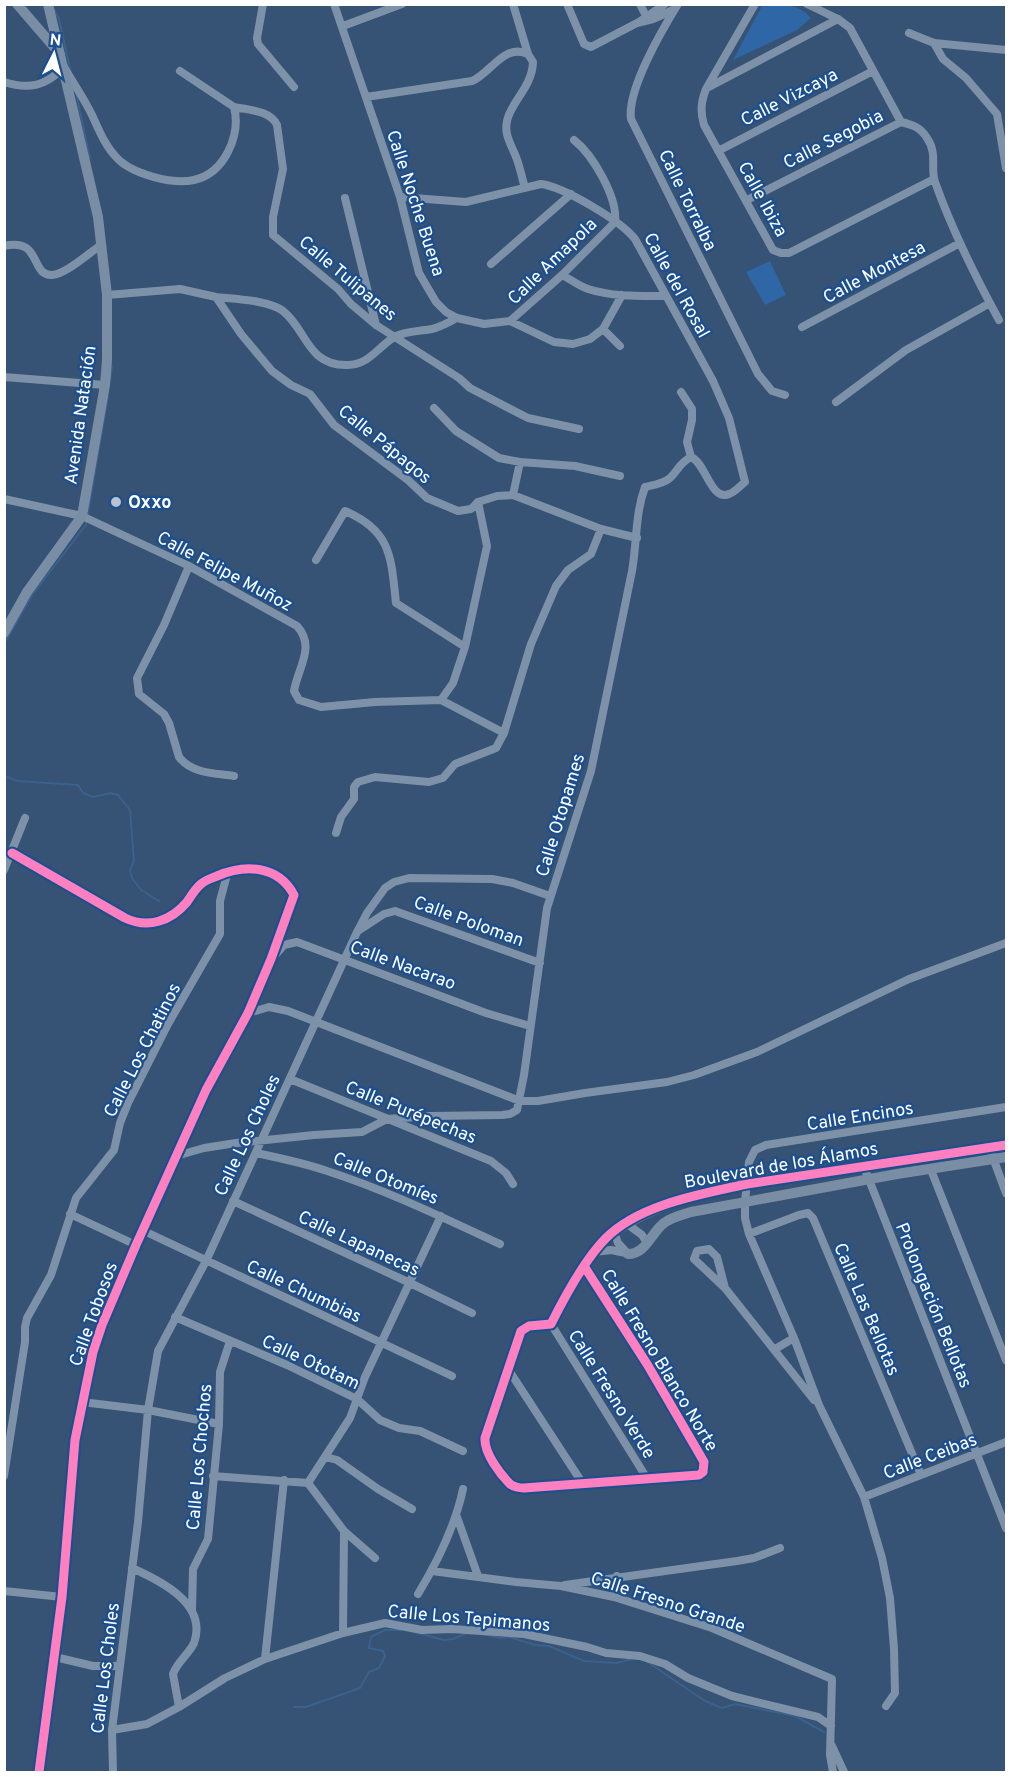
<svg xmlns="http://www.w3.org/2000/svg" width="1011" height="1777" font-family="Overpass,sans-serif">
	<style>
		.green { fill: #2f66a5 }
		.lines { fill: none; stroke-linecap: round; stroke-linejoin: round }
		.stream { stroke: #3b618d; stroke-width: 2 }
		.street { stroke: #7d92a8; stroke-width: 8 }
		.secondary { stroke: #798da4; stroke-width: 10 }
		.cycleway-casing { stroke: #1b4f8f; stroke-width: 13 }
		.cycleway { stroke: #ff80c0; stroke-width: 9 }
		.poi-dot { fill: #b9c2ce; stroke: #1b4f8f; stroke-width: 2 }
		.labels { text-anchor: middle; stroke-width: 4.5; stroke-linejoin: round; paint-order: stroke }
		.street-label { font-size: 18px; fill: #fff; stroke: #1b4f8f }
		.poi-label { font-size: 18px; font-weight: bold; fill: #fff; stroke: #1b4f8f; text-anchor: start }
	</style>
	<rect width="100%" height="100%" fill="#365274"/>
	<!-- green -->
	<path class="green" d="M 763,4 C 781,4 798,3 811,18 L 797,30 L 733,60 Z
		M 770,261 L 786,295 L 765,305 L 746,272 Z"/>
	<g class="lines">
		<!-- stream -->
		<path class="stream" d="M 54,9 L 59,19 L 71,73
			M 76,93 L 90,158
			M 110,381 L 112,366
			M 4,644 L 32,595 L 86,525 L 108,396
			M 4,776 L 18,781 L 78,785 L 83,793 L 93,797 L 111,793 L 118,795 L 130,810 L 134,861 L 130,870 L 132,878 L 141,890 L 159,901
			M 410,1631 L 444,1640 L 453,1639 L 467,1633
			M 482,1634 L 500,1638 L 509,1637 L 535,1645 L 549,1646 L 584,1661 L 617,1663 L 632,1659
			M 646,1661 L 705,1701 L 722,1708 L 735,1704 L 795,1716 L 824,1732
			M 294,1707 L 306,1707 L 360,1688 L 369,1672 L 379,1668 L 385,1656 L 383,1651 L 369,1648 L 371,1637 L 385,1630 L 401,1630"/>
		<!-- street -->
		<path class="street" d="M 263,4 L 257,38 L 258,44 L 294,87
			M 334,4 L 400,197 L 419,273 L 436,302 L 446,312 L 457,318 L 484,324 L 510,321 L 554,342 L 573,344 L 590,339 L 603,329 L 622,295
			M 513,4 L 528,54 L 533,62 C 532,88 511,101 507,121 C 504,135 511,144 516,157 C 520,167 522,178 525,188
			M 567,4 L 584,44 L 591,47 L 637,23 L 653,19 L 675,9
			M 640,4 L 646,16
			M 678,4 C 662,30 627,90 631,119 L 758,374 L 772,391 L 785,395
			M 755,4 L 706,89 C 701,102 700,111 704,125 L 773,250 L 781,253 L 789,253 L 934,179
			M 807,4 L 838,19 L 850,28 L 901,122 C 913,125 920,127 927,138 C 938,154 930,167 935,182 C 952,230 975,276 999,320
			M 639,22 L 665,4
			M 343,26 L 402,4
			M 909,33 L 934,43 L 1006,50
			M 934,43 L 943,59 L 966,78 L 997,114 L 1006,168
			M 4,82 C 29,90 46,86 64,67 C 73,83 84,98 92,115 C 99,130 105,146 117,158 C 132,174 173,185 194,180 C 225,173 241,135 234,107 L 180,71
			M 707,88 L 838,19
			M 366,97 L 472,81 C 491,73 504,43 528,54
			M 234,107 C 248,110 270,110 277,125 L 283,169 L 273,217 L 273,235 L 338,289 L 351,304 L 376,325 L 459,378 L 470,388 L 528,418 L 579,429
			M 718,151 L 873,71
			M 400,197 L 466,202 L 541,184 C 564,187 621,221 635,239 L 713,381 L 729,418 L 745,482 C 740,486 735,492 729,494 C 711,502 706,463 691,457 L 687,442 L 692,420 L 692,409 L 681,392
			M 345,198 L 376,325
			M 747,200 L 901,122
			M 4,246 C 42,237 30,276 52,275 C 66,274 89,253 101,245
			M 491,264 L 571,194
			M 562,275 C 570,279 579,286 588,289 C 613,297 640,296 665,296
			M 107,295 L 180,289 L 216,297 L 241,334 L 272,371 L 291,385 L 310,394 L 334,425 L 408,480 L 427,498 L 458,511 L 471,509 L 478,502 L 497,496 L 513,495 L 601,529 L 637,538
			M 216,297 C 234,299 269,300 283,311 C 307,330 307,365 346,365 C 369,366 378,346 396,336 C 407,331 421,331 432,329 C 441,327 449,322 457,318
			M 510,321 L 562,275 L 615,222 C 618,198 593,155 574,140
			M 802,327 L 960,243
			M 603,329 L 620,346
			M 4,377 L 105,385
			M 836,402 L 906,350 L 990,303
			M 434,408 L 456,431 L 499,458 L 520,462 L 575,466 L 620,476
			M 513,495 L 520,462
			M 4,499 L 82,516 L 189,566 L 297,626 C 316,647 298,667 294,691 L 299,700 L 321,707 L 375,702 L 441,700 L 453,683 L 465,647 L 487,546 L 478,502
			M 316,560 L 345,511 C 392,531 391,558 396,603 L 465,647
			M 189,566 L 164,625 L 137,678 L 139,694 L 164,714 L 169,723 L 179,757 C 192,774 215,773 234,776
			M 441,700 L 504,733
			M 336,833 L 341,817 L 354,799 L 354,787 L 358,782 L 375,777 L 429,782 L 443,778 L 455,764 L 496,748 L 504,733 L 531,644 L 556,586 L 568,570 L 591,554 L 601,529
			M 12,853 L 125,918 C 148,929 171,921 187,902 C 191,896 195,889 201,884 C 205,880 212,878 217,876 C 245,864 278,865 294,895 L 271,959 L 248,1013 L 206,1090 L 136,1245 L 102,1325 L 93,1352 L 75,1440 L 62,1597 L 39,1772
			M 4,870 L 25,818
			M 358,931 L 384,914 L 395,911 L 540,963
			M 276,954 L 284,945 L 297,942 L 486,1013 L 530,1026
			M 248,1013 L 269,1007 L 288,1011 L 520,1101 L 538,1101 L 585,1093 L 667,1082 L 694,1075 L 757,1052 L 909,979 L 1006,943
			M 290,1079 L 491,1161 L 506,1173 L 513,1184
			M 989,1147 L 1006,1193
			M 256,1153 C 280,1158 304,1163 327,1171 C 386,1190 444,1218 500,1244
			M 176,1156 L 204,1148 L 236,1143 L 314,1135 L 362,1132 L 387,1119 L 430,1116 L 502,1115 L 510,1114 L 517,1110 L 524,1075 L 547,908 L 591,771 L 632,571 C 637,543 635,514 645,487 C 653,485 663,484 670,478 C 679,470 678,464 691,457
			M 864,1167 L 1006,1528
			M 931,1170 L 1006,1360
			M 233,1201 L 408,1282 L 472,1313
			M 70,1214 L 136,1245
			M 626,1223 L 642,1235 L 647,1243
			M 144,1231 L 452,1376
			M 749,1234 L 799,1215 L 808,1213 L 813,1218 L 921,1475
			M 594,1252 L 611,1250 L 626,1253
			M 584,1266 L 647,1364 L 700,1455 L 704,1462 L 703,1472 L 699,1475 L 524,1488 C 519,1488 514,1487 510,1484 C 500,1474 484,1453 485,1438 L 521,1331 L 529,1326 L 551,1324 C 565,1296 589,1250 614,1232 L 618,1243 L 628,1254
			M 725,1288 L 717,1257 L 709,1249 L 697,1251 L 694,1259 L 725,1288 L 814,1400
			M 175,1317 L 287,1365 L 357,1399 L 380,1420 L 399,1428 L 420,1431 L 463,1451
			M 551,1324 L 648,1480
			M 775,1349 L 794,1338
			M 508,1369 L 583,1484
			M 82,1402 L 148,1410 L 219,1424
			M 326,1457 L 337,1460 L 378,1489 L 412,1509
			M 4,1476 L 25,1342 L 25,1327 L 27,1318 L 51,1275 L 76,1198 L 114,1150 L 120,1123 L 128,1103 L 168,1024 L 220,934 L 220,901 L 228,871
			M 213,1476 L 308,1483
			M 308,1483 L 350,1418 L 365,1377 L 441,1216
			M 308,1483 L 344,1531 L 375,1558
			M 864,1497 L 1006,1442
			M 457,1517 L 478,1576
			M 132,1568 C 161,1581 208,1604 194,1643 C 189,1654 177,1662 173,1674 L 179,1707
			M 432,1571 L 516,1582 L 561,1586 L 614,1597 L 712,1628 L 832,1679 L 830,1755 L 833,1772
			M 565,1585 L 737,1561 L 754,1558 L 780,1548
			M 4,1591 L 62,1597
			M 418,1594 C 438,1561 455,1527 463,1489
			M 614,1597 L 617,1576
			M 192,1610 L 193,1569 L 208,1539 L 219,1424 L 220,1372 L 230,1341
			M 343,1633 L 344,1531
			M 55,1657 L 93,1666 L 120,1666
			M 265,1659 L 284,1480
			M 886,1706 L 895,1693 L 894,1649 L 890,1598 L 882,1558 L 864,1497 L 819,1405 L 794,1338 L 749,1234 L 745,1218 L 745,1202 L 749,1162 L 755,1150 L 766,1145 L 1006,1107
			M 112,1730 L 147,1724 L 179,1707 L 225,1678 L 265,1659 L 343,1633 L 385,1623 L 422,1630 L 452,1629 L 524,1634 L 587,1647 L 606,1653 L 640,1656 L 665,1664 L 688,1678 L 732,1696 L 818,1717 L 831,1726
			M 832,1746 L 844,1772
			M 113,1772 L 112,1730 L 138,1522 L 148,1410 L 158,1351 L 206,1261 L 357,932 L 367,913 L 385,888 L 394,882 L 409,878 L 492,879 L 513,883 L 550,896"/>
		<!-- secondary -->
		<path class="secondary" d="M 17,4 L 60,54
			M 4,633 L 27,592 L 82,516 L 105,385 L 107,360 L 107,295 L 98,217 L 48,4
			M 614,1232 C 654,1204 699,1194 747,1184 L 1006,1145
			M 628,1254 C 646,1254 651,1233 664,1223 C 672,1217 682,1215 691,1212 L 897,1174 L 1006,1157"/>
		<defs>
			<path id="cycleway" d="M 12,853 L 125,918 C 148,929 171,921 187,902 C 191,896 195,889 201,884 C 205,880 212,878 217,876 C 245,864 278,865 294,895 L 271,959 L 248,1013 L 206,1090 L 136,1245 L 102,1325 L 93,1352 L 75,1440 L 62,1597 L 39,1772
				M 584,1266 L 647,1364 L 700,1455 L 704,1462 L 703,1472 L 699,1475 L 524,1488 C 519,1488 514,1487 510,1484 C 500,1474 484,1453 485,1438 L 521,1331 L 529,1326 L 551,1324 C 565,1296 584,1260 606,1238 C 640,1204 702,1194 747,1184 L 1006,1145"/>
		</defs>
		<!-- cycleway casing -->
		<use href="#cycleway" class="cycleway-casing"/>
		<!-- cycleway -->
		<use href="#cycleway" class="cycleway"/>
	</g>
	<!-- markers -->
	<circle class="poi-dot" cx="116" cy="502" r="6"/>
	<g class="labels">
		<!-- street labels -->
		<g class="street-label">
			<text transform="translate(789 97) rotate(-27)" y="6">Calle Vizcaya</text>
			<text transform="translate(833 139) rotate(-27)" y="6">Calle Segobia</text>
			<text transform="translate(763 199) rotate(61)" y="6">Calle Ibiza</text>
			<text transform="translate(688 200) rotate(64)" y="6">Calle Torralba</text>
			<text transform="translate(416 203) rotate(72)" y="6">Calle Noche Buena</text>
			<text transform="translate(552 261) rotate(-44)" y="6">Calle Amapola</text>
			<text transform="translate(874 272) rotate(-28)" y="6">Calle Montesa</text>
			<text transform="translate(348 278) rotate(40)" y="6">Calle Tulipanes</text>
			<text transform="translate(677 285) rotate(61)" y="6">Calle del Rosal</text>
			<text transform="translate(80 415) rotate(-82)" y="6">Avenida Natación</text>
			<text transform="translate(385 444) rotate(39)" y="6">Calle Pápagos</text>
			<text transform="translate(225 571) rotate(28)" y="6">Calle Felipe Muñoz</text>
			<text transform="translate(560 815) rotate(-73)" y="6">Calle Otopames</text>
			<text transform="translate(469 921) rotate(20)" y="6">Calle Poloman</text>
			<text transform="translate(403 965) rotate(20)" y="6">Calle Nacarao</text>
			<text transform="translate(142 1050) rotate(-63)" y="6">Calle Los Chatinos</text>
			<text transform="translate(411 1112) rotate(22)" y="6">Calle Purépechas</text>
			<text transform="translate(860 1116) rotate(-9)" y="6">Calle Encinos</text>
			<text transform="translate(247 1135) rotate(-65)" y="6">Calle Los Choles</text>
			<text transform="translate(781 1165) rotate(-10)" y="6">Boulevard de los Álamos</text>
			<text transform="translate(386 1178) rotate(22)" y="6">Calle Otomíes</text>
			<text transform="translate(359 1243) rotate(25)" y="6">Calle Lapanecas</text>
			<text transform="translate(304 1291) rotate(25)" y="6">Calle Chumbias</text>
			<text transform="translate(934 1305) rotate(68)" y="6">Prolongación Bellotas</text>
			<text transform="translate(867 1309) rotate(67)" y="6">Calle Las Bellotas</text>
			<text transform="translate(93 1314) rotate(-70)" y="6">Calle Tobosos</text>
			<text transform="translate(660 1360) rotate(59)" y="6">Calle Fresno Blanco Norte</text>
			<text transform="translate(311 1362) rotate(25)" y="6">Calle Ototam</text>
			<text transform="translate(612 1394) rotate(58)" y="6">Calle Fresno Verde</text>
			<text transform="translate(930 1456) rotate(-21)" y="6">Calle Ceibas</text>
			<text transform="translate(199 1457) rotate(-85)" y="6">Calle Los Chochos</text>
			<text transform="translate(668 1602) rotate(18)" y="6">Calle Fresno Grande</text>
			<text transform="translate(469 1618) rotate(5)" y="6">Calle Los Tepimanos</text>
			<text transform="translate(105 1668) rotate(-83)" y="6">Calle Los Choles</text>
		</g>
		<!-- poi labels -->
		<g class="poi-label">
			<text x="128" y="508">Oxxo</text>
		</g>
	</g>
	<!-- border -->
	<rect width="1011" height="1777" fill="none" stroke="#ffffff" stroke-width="12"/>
	<!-- north arrow -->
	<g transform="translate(54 54) rotate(6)" stroke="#1b4f8f" stroke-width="4.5" paint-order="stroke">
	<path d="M0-4.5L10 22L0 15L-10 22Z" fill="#ffffff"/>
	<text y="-9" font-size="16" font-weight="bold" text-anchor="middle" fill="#ffffff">N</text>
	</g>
</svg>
